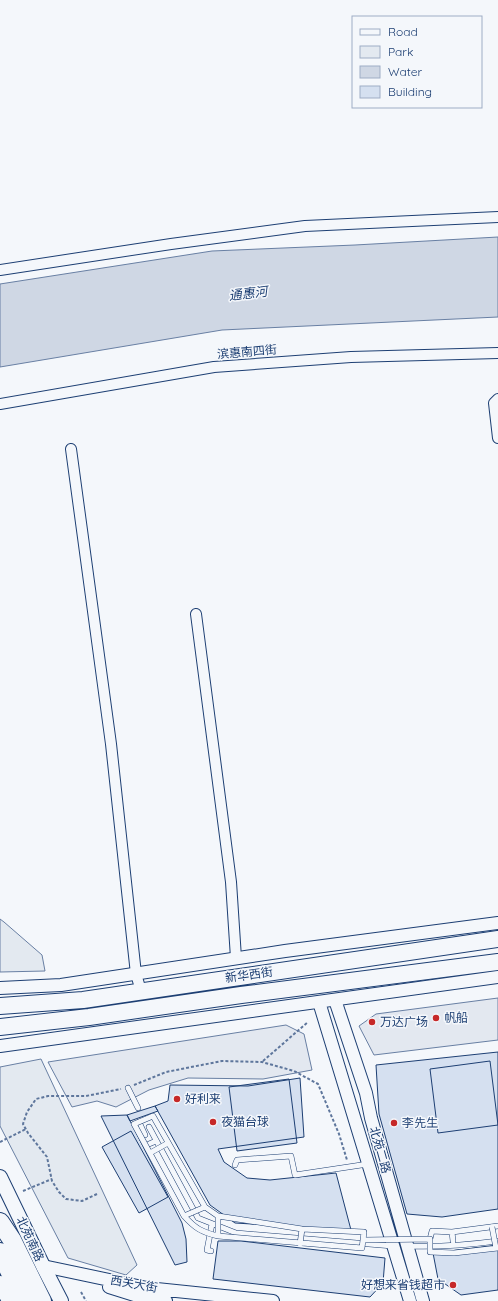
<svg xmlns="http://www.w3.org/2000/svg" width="498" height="1301" font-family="Quicksand,'Noto Sans SC',sans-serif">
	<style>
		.green { fill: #e3e9f0; stroke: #687fa3 }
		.parking { fill: #e3e8f0; stroke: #687fa3 }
		.water { fill: #cfd7e4; stroke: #687fa3 }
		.building { fill: #d5e0f0; stroke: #1d3f73 }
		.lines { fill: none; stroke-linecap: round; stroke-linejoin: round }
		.service-casing { stroke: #1d3f73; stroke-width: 6 }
		.minor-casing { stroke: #1d3f73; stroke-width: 12 }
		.tertiary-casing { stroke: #1d3f73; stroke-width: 14 }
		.secondary-casing { stroke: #1d3f73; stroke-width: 16 }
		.primary-casing { stroke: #1d3f73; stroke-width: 18 }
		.motorway-casing { stroke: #1d3f73; stroke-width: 20 }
		.path { stroke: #5e769c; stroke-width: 2; stroke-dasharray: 3 2; stroke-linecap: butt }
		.service { stroke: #f4f7fb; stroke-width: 5 }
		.minor { stroke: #f4f7fb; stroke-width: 10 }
		.tertiary { stroke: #f4f7fb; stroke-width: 12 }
		.secondary { stroke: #f4f7fb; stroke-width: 14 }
		.primary { stroke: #f4f7fb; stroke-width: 16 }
		.motorway { stroke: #f4f7fb; stroke-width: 18 }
		.service-bridge-casing { stroke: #1d3f73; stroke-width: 6; stroke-linecap: butt }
		.service-bridge { stroke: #f4f7fb; stroke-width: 5 }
		.poi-dot { fill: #c62828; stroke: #f4f7fb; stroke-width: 1.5 }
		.labels { text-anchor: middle; stroke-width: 3; stroke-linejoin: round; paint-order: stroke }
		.street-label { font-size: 12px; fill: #1d3f73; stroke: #f4f7fb }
		.poi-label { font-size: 12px; fill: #1d3f73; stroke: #f4f7fb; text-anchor: start }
		.water-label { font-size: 13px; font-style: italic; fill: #1d3f73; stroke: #f4f7fb }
	</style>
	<rect width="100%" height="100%" fill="#f4f7fb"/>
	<!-- green -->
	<path class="green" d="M 0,919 L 4,922 L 42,955 L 45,971 L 0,972 Z
		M 41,1059 L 137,1265 L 126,1275 L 68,1258 L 0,1126 L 0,1067 Z"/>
	<!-- parking -->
	<path class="parking" d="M 498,998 L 498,1040 L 374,1055 L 359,1026 L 376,1014 Z
		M 286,1025 L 304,1034 L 312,1070 L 263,1079 L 188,1078 L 149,1090 L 116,1107 L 97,1101 L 72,1107 L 48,1062 Z"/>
	<!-- water -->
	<path class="water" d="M 498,237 L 498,317 L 222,330 L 0,367 L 0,284 L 212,251 L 355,245 Z"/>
	<!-- building -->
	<path class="building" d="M 498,1052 L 498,1209 L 442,1217 L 407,1214 L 379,1114 L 376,1065 Z
		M 490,1061 L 498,1125 L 438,1133 L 430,1069 Z
		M 300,1078 L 304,1137 L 218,1149 L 224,1162 L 247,1178 L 270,1180 L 336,1173 L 351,1230 L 235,1223 L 210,1205 L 155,1106 L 168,1101 L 170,1085 L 248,1086 Z
		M 289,1079 L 297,1143 L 237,1151 L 229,1087 Z
		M 155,1106 L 158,1111 L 130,1121 L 127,1115 Z
		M 127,1115 L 182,1223 L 186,1239 L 187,1262 L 175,1265 L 101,1116 Z
		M 131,1131 L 168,1197 L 139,1213 L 102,1147 Z
		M 218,1241 L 241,1241 L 385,1258 L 383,1283 L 370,1297 L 213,1279 Z
		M 498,1245 L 498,1290 L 461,1295 L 438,1279 L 433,1253 Z"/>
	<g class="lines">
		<defs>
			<path id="service" d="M 128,1088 L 138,1108
				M 139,1122 L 145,1135
				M 149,1127 L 198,1218 L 236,1233 L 393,1246
				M 149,1144 L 156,1141
				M 235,1165 L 237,1160 L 291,1156 L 295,1175 L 368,1164
				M 452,1232 L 453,1241
				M 430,1239 L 432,1231 L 452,1232 L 498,1226
				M 408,1246 C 439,1247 468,1245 498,1241
				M 211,1251 L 207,1250 L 212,1224"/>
			<path id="minor" d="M 0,270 L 171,244 L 305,226 L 498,217
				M 498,399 L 494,403 L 498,438
				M 0,404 L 214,367 L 351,357 L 498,353
				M 71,449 L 111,744 L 136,974 L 141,991
				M 196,614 L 231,882 L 236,958"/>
			<path id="tertiary" d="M 0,988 L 61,985 L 285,951 L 498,923
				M 335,1000 L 366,1093 L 371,1118 L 423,1301
				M 319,1002 L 410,1301
				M 0,1046 L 498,977
				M 43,1266 L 147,1288 L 273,1301
				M 109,1287 L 147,1299 L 166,1301"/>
			<path id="secondary" d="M 0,1177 L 43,1266 L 61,1301
				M 0,1283 L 9,1301"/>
			<path id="primary" d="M 0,1006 L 83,1000 L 498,939
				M 0,1027 L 89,1017 L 241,995 L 498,962"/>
			<path id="motorway" d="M 0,1222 L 12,1240 L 42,1301
				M 0,1252 L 24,1301"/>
		</defs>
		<!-- service casing -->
		<use href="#service" class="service-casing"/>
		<!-- minor casing -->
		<use href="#minor" class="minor-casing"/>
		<!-- tertiary casing -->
		<use href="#tertiary" class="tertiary-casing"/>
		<!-- secondary casing -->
		<use href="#secondary" class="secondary-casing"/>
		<!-- primary casing -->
		<use href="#primary" class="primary-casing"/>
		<!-- motorway casing -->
		<use href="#motorway" class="motorway-casing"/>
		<!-- path -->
		<path class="path" d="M 263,1061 L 308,1022
			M 134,1085 L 166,1072 L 222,1061 L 262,1062 L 294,1071 L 318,1084 L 339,1134 L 347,1160
			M 0,1142 L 26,1129
			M 23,1191 L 52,1179
			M 97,1194 L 82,1201 L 66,1199 L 59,1192 L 52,1181 L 47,1157 L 28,1133 L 23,1124 L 27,1112 L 36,1099 L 48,1096 L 86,1096 L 121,1089
			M 81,1292 L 86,1301"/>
		<!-- service -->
		<use href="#service" class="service"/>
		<!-- minor -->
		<use href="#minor" class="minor"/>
		<!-- tertiary -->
		<use href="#tertiary" class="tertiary"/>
		<!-- secondary -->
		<use href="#secondary" class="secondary"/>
		<!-- primary -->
		<use href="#primary" class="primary"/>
		<!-- motorway -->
		<use href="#motorway" class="motorway"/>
		<defs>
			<path id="service-bridge" d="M 153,1116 L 205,1207 L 218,1216 L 302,1229 L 364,1232 L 362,1248 L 218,1236 C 201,1232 195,1228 184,1216 L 134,1124 Z
				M 150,1153 L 168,1143
				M 184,1216 L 205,1207
				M 492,1227 L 496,1248
				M 218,1236 L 218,1216
				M 364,1240 L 430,1239 L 430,1252 L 454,1253 L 498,1248
				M 300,1244 L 302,1229"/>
		</defs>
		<!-- service-bridge casing -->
		<use href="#service-bridge" class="service-bridge-casing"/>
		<!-- service-bridge -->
		<use href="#service-bridge" class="service-bridge"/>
	</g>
	<!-- markers -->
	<g class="poi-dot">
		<circle cx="436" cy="1018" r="4"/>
		<circle cx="372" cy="1022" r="4"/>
		<circle cx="177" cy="1099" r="4"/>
		<circle cx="213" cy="1122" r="4"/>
		<circle cx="394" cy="1123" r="4"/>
		<circle cx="453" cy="1285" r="4"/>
	</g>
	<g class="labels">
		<!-- street labels -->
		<g class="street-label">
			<text transform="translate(247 352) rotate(-5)" y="4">滨惠南四街</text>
			<text transform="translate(249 975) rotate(-8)" y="4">新华西街</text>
			<text transform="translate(380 1150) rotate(74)" y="4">北苑二路</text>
			<text transform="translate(30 1239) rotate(65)" y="4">北苑南路</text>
			<text transform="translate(134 1284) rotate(10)" y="4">西关大街</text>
		</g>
		<!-- poi labels -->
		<g class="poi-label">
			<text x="444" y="1022">帆船</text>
			<text x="380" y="1026">万达广场</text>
			<text x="185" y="1103">好利来</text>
			<text x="221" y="1126">夜猫台球</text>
			<text x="402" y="1127">李先生</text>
			<text x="445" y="1289" text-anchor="end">好想来省钱超市</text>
		</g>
		<!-- water labels -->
		<g class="water-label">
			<text transform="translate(248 293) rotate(-7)" y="5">通惠河</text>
		</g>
	</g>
	<!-- legend -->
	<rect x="352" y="16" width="130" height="92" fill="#f4f7fb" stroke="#9eadc5"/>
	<rect x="360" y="29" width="20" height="6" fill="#f4f7fb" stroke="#9eadc5"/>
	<text x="388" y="36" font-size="12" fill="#1d3f73">Road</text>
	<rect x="360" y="46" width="20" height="12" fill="#e3e9f0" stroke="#9eadc5"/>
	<text x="388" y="56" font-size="12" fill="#1d3f73">Park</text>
	<rect x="360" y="66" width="20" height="12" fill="#cfd7e4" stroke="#9eadc5"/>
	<text x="388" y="76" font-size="12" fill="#1d3f73">Water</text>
	<rect x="360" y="86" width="20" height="12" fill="#d5e0f0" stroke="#9eadc5"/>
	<text x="388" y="96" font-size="12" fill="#1d3f73">Building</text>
</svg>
